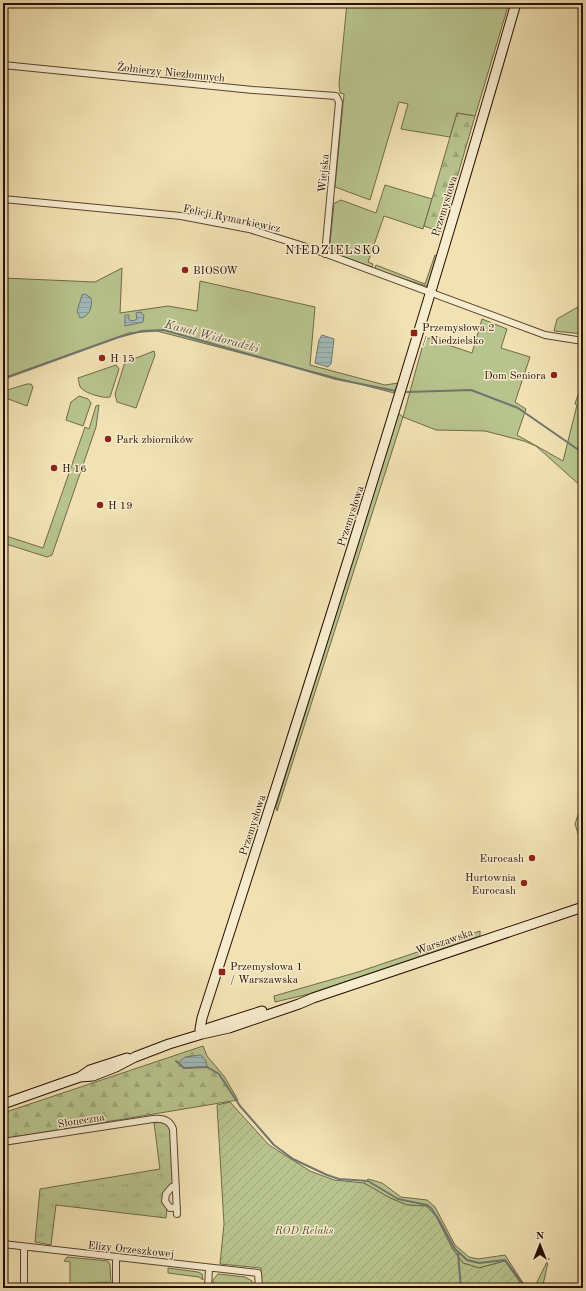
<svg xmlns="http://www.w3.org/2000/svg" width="586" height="1291" font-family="'Old Standard TT',serif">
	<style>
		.grass { fill: #b8c48e; stroke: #706948 }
		.forest { fill: url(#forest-firs); stroke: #706948 }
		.park { fill: url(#park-tufts); stroke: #706948 }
		.garden { fill: url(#garden-furrows); stroke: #706948 }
		.water { fill: url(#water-rules); stroke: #71756f }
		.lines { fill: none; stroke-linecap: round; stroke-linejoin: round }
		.stream { stroke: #71756f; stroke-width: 2 }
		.street-casing { stroke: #5a432e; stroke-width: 8 }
		.secondary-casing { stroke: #280e01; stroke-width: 11 }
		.street { stroke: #f7ecce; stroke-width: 6 }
		.secondary { stroke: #f7ecce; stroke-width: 9 }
		.poi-dot { fill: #8f2418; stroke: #f7ecce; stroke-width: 1.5 }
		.labels { text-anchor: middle; stroke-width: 3; stroke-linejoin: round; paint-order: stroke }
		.street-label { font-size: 11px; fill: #280e01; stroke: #f7ecce }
		.poi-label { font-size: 11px; fill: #280e01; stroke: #f7ecce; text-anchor: start }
		.park-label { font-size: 11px; font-style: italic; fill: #5a4e32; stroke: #f7ecce }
		.neighbourhood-label { font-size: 12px; letter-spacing: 1px; fill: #280e01; stroke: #f7ecce }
		.water-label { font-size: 12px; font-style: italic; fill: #524a41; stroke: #f7ecce }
	</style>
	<defs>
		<pattern id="forest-firs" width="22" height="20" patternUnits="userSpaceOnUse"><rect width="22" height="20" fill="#b8c48e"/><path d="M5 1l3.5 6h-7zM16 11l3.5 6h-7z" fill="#9ea779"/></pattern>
		<pattern id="park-tufts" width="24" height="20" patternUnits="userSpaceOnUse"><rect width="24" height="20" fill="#b8c48e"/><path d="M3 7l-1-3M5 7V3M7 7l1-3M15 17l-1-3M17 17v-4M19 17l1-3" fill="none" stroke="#9ea779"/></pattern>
		<pattern id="garden-furrows" width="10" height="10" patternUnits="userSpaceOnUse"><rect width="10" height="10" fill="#b8c48e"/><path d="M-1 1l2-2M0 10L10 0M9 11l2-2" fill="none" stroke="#9ea779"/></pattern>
		<pattern id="water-rules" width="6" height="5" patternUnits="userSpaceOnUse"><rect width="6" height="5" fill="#a1bab9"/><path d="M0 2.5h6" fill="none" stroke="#8b9f9d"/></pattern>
	</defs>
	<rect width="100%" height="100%" fill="#f2e2b3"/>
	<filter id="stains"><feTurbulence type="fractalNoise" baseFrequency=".005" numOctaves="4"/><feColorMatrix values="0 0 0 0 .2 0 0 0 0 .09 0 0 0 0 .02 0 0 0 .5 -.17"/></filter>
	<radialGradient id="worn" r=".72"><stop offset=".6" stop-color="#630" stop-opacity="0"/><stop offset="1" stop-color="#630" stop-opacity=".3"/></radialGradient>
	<!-- grass -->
	<path class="grass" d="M 347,3 L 509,3 L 475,116 L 457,113 L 450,137 L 401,129 L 408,104 L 399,102 L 370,200 L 335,187 L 344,94 L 340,93 L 339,84 Z
		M 385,185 L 432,199 L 423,229 L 384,216 L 368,262 L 373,264 L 372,267 L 334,253 L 330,244 L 334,203 L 335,203 L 341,200 L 376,213 Z
		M 435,255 L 438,257 L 428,285 L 426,286 L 377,270 L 375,267 L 376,265 L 425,284 Z
		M 122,268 L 120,313 L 168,306 L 197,311 L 200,281 L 315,307 L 310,365 L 385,385 L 398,383 L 394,393 L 157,331 L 129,333 L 3,378 L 3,278 L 95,282 Z
		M 583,304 L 583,334 L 554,331 L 557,319 Z
		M 482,319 L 507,329 L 501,348 L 530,357 L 515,402 L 526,409 L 517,435 L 563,461 L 577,405 L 575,404 L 583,380 L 583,488 L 536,446 L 524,441 L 485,431 L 436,430 L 403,417 L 277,811 L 276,807 L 398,413 L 403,417 L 425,337 L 472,353 Z
		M 154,351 L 155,355 L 136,408 L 117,402 L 115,394 L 124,365 L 126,362 Z
		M 116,365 L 119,369 L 110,397 C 104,399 85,393 81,388 C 79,386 79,381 78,378 Z
		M 27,384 L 31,384 L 33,387 L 27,406 L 3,397 L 4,391 Z
		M 79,396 L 88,399 L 91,403 L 83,426 L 66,420 L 71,402 Z
		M 99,405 L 96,427 L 52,555 L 47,557 L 3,543 L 3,535 L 43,548 L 85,427 L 89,429 L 96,406 Z
		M 583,800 L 583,849 L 575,824 Z
		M 480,931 L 480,936 L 309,994 L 275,1002 L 274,996 L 358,972 Z
		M 368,1179 L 382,1183 L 401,1197 L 427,1200 L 435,1207 L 455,1245 L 469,1257 L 478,1259 L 505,1255 L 525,1286 L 535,1286 L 549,1258 L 543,1285 L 547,1288 L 524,1288 L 505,1261 L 479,1268 L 463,1263 L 452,1248 L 436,1216 L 426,1206 L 407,1205 L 390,1198 L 364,1183 Z
		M 67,1257 L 108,1261 L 110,1265 L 111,1285 L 109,1282 L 70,1284 L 70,1262 L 64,1261 Z
		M 168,1268 L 198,1272 L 202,1274 L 203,1280 L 199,1277 L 168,1273 Z
		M 218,1274 L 245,1277 L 252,1281 L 252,1288 L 213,1288 L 213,1280 Z"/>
	<!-- forest -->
	<path class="forest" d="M 457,113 L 475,116 L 441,232 L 424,226 Z
		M 203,1046 L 207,1056 L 224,1076 L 238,1100 L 3,1139 L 3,1113 Z"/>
	<!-- park -->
	<path class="park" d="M 165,1122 L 170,1130 L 173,1183 L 165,1193 L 162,1201 L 167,1209 L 166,1218 L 56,1205 L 51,1245 L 35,1242 L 40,1189 L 160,1169 L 154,1123 Z"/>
	<!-- garden -->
	<path class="garden" d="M 230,1102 L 269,1145 L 310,1171 L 334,1180 L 364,1183 L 390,1198 L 407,1205 L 426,1206 L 436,1216 L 452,1248 L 463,1263 L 479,1268 L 505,1261 L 524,1288 L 261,1288 L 261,1268 L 220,1264 L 224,1224 L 217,1105 Z"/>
	<!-- water -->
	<path class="water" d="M 85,294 L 91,298 C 93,307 89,317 80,318 L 77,311 L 82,295 Z
		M 141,312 L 144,316 L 143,322 L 125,326 L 125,315 L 129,315 L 129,320 L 133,321 L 137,319 L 136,313 Z
		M 322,335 L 334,339 L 331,364 L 328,367 L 315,363 L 319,340 Z
		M 201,1055 L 206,1061 L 207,1067 L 184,1068 L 178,1063 L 185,1057 Z"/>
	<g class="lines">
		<!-- stream -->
		<path class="stream" d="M 3,379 L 119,337 L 142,331 L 164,330 L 336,379 L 396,391
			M 407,392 L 471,390 L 518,408 L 583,453
			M 176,1061 L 184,1068 L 207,1067 L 219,1074 L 240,1106 L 274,1145 L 293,1159 L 327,1175 L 339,1179 L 368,1181 L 398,1199 L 427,1205 L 431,1208 L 439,1220 L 455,1249 L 467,1260 L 479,1263 L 505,1260 L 526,1288
			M 458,1253 L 461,1288"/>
		<defs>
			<path id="street" d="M 3,65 L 253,90 L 336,96 L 339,102 L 325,254
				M 3,79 L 4,65
				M 3,199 L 181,216 L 249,229 L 313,249 L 545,335 L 583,341
				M 3,1142 L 153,1119 C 162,1118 170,1120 173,1129 L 177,1214
				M 176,1187 L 172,1187 L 166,1194 L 165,1201 L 170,1208 L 177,1207
				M 3,1244 L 258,1273 L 259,1288
				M 24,1247 L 24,1288
				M 116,1257 L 116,1288
				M 208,1288 L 209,1268"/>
			<path id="secondary" d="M 204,1032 L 209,1028 L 262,1011
				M 202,1034 L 200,1029 L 202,1018 C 311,681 418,344 516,3
				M 80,1077 L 93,1076 L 116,1067 L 135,1057 L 169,1044 L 202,1034 L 229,1028 L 299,1004 L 313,998 L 583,907
				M 3,1104 L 57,1085 L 80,1077 L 90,1070 L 127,1058"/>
		</defs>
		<!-- street casing -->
		<use href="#street" class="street-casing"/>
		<!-- secondary casing -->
		<use href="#secondary" class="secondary-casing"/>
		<!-- street -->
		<use href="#street" class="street"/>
		<!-- secondary -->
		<use href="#secondary" class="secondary"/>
	</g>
	<!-- markers -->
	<g class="poi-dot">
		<circle cx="185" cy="270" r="4"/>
		<rect x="410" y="329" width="8" height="8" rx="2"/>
		<circle cx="102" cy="358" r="4"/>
		<circle cx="554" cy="375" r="4"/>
		<circle cx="108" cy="439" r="4"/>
		<circle cx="54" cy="468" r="4"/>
		<circle cx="100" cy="505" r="4"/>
		<circle cx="532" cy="858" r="4"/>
		<circle cx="524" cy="883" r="4"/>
		<rect x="218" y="968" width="8" height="8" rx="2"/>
	</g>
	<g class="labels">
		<!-- street labels -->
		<g class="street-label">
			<text transform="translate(171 72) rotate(6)" y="4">Żołnierzy Niezłomnych</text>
			<text transform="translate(323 173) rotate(-85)" y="4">Wiejska</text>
			<text transform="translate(444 206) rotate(-73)" y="4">Przemysłowa</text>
			<text transform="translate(232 218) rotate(12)" y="4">Felicji Rymarkiewicz</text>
			<text transform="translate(350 516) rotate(-72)" y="4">Przemysłowa</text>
			<text transform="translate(252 825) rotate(-72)" y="4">Przemysłowa</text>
			<text transform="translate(444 941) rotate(-19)" y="4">Warszawska</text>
			<text transform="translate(81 1120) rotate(-9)" y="4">Słoneczna</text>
			<text transform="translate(131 1249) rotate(6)" y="4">Elizy Orzeszkowej</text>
		</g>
		<!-- poi labels -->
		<g class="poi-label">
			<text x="193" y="274">BIOSOW</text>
			<text x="422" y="331">Przemysłowa 2<tspan x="422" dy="13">/ Niedzielsko</tspan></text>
			<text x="110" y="362">H 15</text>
			<text x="546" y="379" text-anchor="end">Dom Seniora</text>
			<text x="116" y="443">Park zbiorników</text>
			<text x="62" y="472">H 16</text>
			<text x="108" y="509">H 19</text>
			<text x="524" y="862" text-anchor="end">Eurocash</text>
			<text x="516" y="881" text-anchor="end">Hurtownia<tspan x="516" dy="13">Eurocash</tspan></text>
			<text x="230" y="970">Przemysłowa 1<tspan x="230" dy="13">/ Warszawska</tspan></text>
		</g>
		<!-- park labels -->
		<g class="park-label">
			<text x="304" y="1234">ROD Relaks</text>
		</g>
		<!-- neighbourhood labels -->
		<g class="neighbourhood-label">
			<text x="333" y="254">NIEDZIELSKO</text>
		</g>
		<!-- water labels -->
		<g class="water-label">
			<text transform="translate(212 336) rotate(15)" y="4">Kanał Widoradzki</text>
		</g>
	</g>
	<!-- margin -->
	<rect width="586" height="1291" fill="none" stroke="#f2e2b3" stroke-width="16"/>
	<rect x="4" y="4" width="578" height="1283" fill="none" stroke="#280e01" stroke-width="2"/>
	<rect x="8" y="8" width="570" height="1275" fill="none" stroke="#280e01"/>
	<!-- north arrow -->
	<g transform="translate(540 1245)" stroke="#f7ecce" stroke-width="3" paint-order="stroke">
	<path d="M0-3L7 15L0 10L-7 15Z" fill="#280e01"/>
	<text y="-6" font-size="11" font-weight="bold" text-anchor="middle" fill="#280e01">N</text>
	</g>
	<rect width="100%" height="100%" filter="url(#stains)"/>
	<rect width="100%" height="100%" fill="url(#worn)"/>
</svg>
